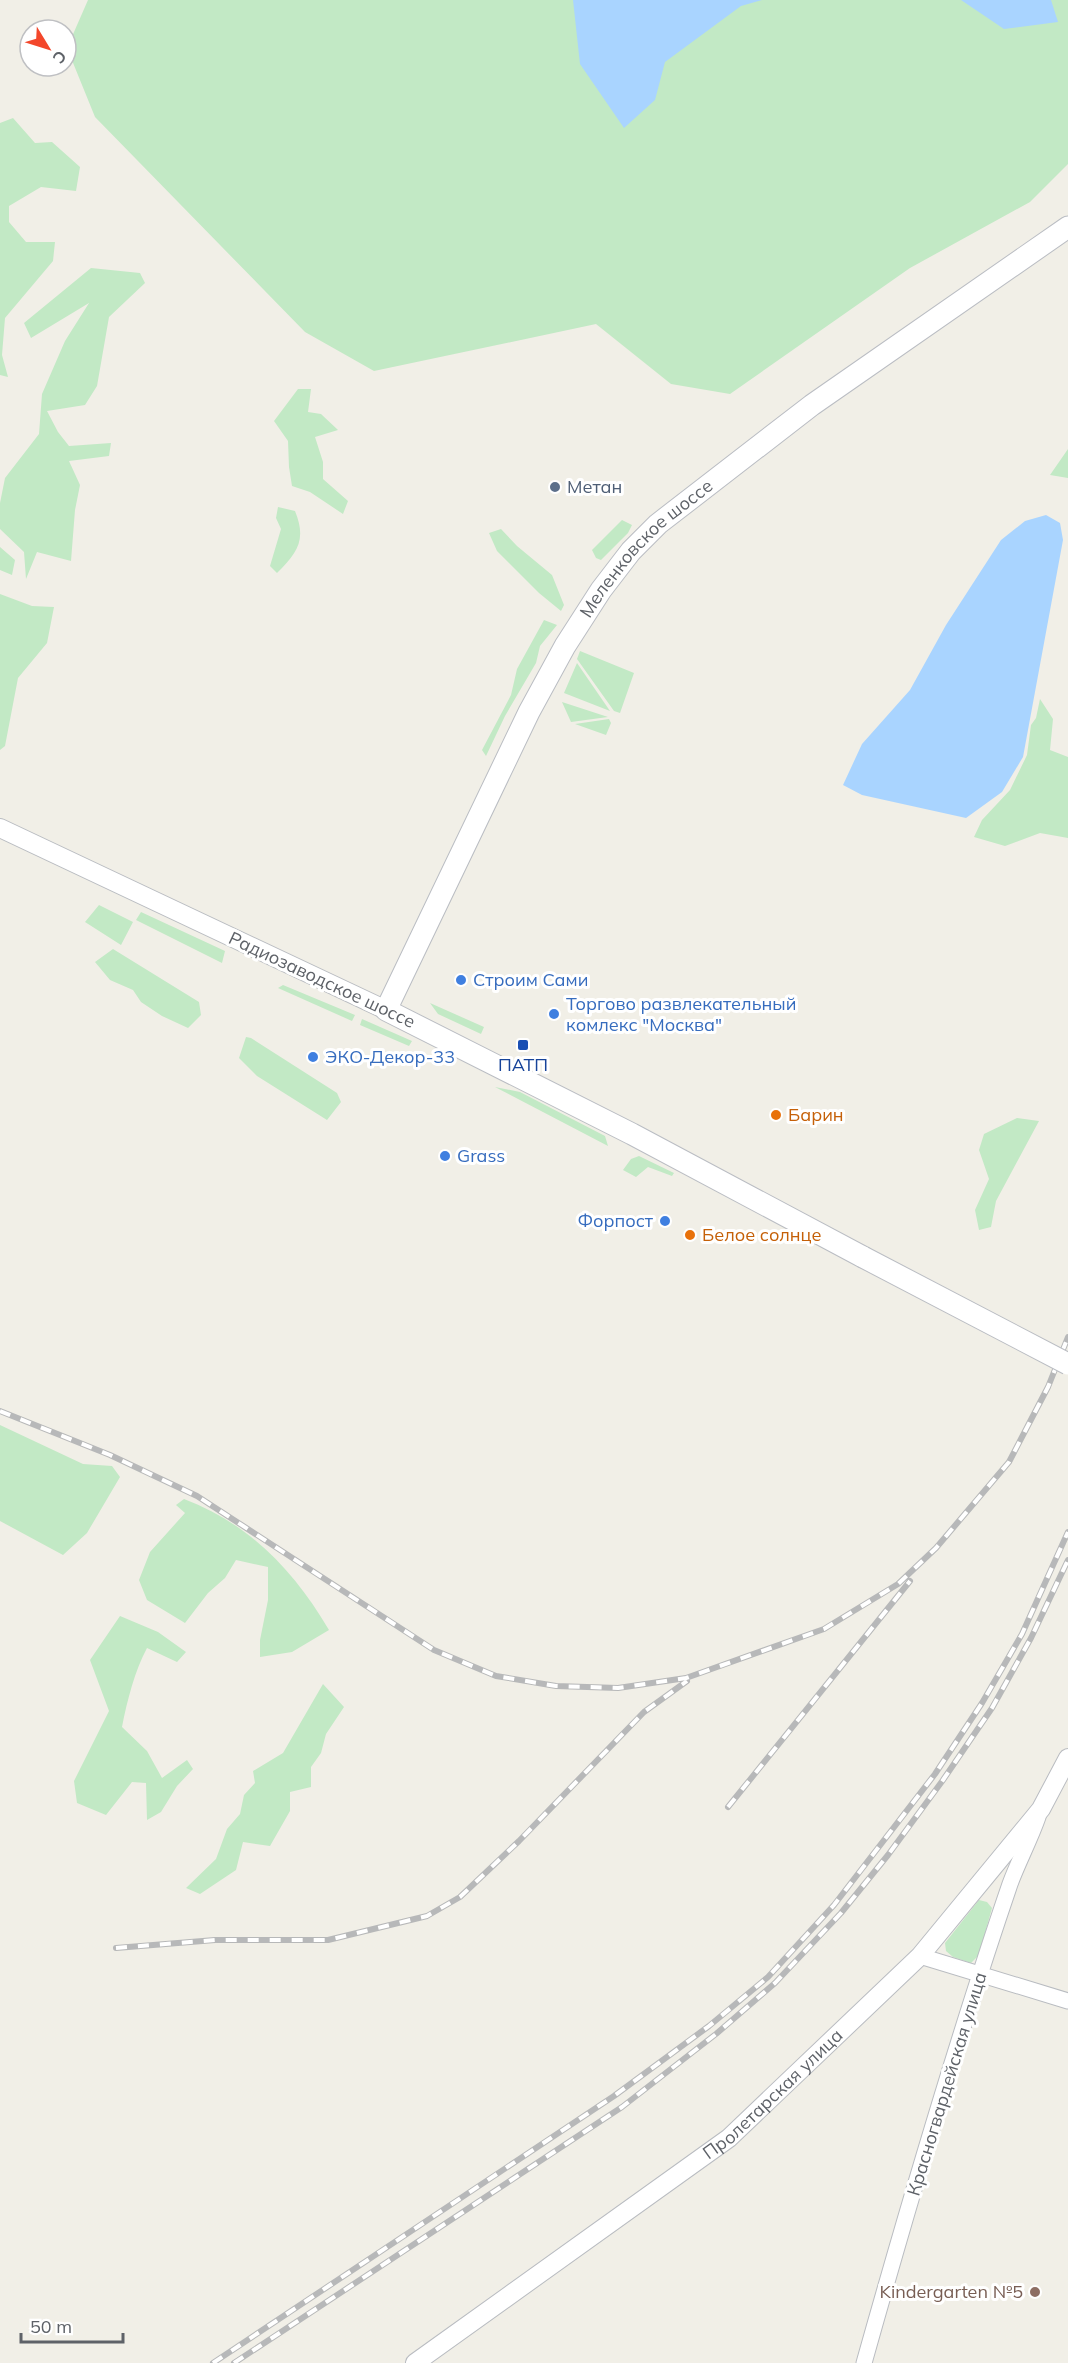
<svg xmlns="http://www.w3.org/2000/svg" width="1068" height="2363" font-family="Mulish,sans-serif">
	<style>
		.green { fill: #c2e9c5 }
		.water { fill: #a9d4ff }
		.lines { fill: none; stroke-linecap: round; stroke-linejoin: round }
		.minor-casing { stroke: #b9bcc1; stroke-width: 17 }
		.tertiary-casing { stroke: #b9bcc1; stroke-width: 20 }
		.secondary-casing { stroke: #babdc3; stroke-width: 23 }
		.minor { stroke: #fff; stroke-width: 15 }
		.tertiary { stroke: #fff; stroke-width: 18 }
		.secondary { stroke: #fff; stroke-width: 21 }
		.rail-casing { stroke: #b7b8b9; stroke-width: 6 }
		.rail { stroke: #fff; stroke-width: 4; stroke-dasharray: 11; stroke-linecap: butt }
		.secondary-bridge-casing { stroke: #babdc3; stroke-width: 23; stroke-linecap: butt }
		.secondary-bridge { stroke: #fff; stroke-width: 21 }
		.service-dot { fill: #5c6f8a; stroke: #fff; stroke-width: 2 }
		.shop-dot { fill: #3f7fe0; stroke: #fff; stroke-width: 2 }
		.transit-dot { fill: #1a4fb4; stroke: #fff; stroke-width: 2 }
		.food-dot { fill: #e8710a; stroke: #fff; stroke-width: 2 }
		.education-dot { fill: #8d6e63; stroke: #fff; stroke-width: 2 }
		.labels { text-anchor: middle; stroke-width: 6; stroke-linejoin: round; paint-order: stroke }
		.service-label { font-size: 18px; fill: #4e5e75; stroke: #fff; text-anchor: start }
		.street-label { font-size: 18px; fill: #5e6268; stroke: #fff }
		.shop-label { font-size: 18px; fill: #366cbe; stroke: #fff; text-anchor: start }
		.transit-label { font-size: 18px; fill: #164399; stroke: #fff }
		.food-label { font-size: 18px; fill: #c56008; stroke: #fff; text-anchor: start }
		.education-label { font-size: 18px; fill: #785e54; stroke: #fff; text-anchor: end }
	</style>
	<rect width="100%" height="100%" fill="#f1efe7"/>
	<!-- green -->
	<path class="green" d="M 88,0 L 1068,0 L 1068,164 L 1030,202 L 910,268 L 730,394 L 671,384 L 596,324 L 374,371 L 305,332 L 95,117 L 67,48 Z
		M 13,118 L 35,143 L 52,142 L 80,167 L 76,191 L 41,187 L 9,206 L 9,222 L 26,242 L 55,242 L 53,261 L 5,318 L 2,355 L 8,377 L 0,375 L 0,123 Z
		M 91,268 L 140,273 L 145,283 L 109,317 L 97,386 L 85,405 L 47,411 L 58,432 L 69,446 L 111,443 L 109,456 L 69,461 L 80,485 L 75,510 L 71,561 L 37,552 L 26,579 L 24,552 L 0,529 L 0,503 L 5,478 L 39,434 L 42,394 L 65,341 L 89,303 L 31,338 L 24,323 Z
		M 298,389 L 311,389 L 308,412 L 321,414 L 338,430 L 315,437 L 323,462 L 323,479 L 348,501 L 343,514 L 310,492 L 292,486 L 289,467 L 288,441 L 274,421 Z
		M 1068,449 L 1068,478 L 1050,475 Z
		M 278,507 L 295,511 C 307,540 297,553 277,573 L 270,566 L 281,529 L 276,518 Z
		M 622,520 L 632,525 L 628,533 L 601,560 L 596,558 L 592,550 Z
		M 501,529 L 517,546 L 552,575 L 564,605 L 561,611 L 539,593 L 497,551 L 489,533 Z
		M 0,547 L 15,560 L 12,575 L 0,570 Z
		M 0,594 L 32,606 L 54,607 L 47,643 L 18,678 L 5,746 L 0,750 Z
		M 544,620 L 557,625 L 540,646 L 536,663 L 505,716 L 486,756 L 482,750 L 511,695 L 517,669 Z
		M 580,651 L 634,673 L 620,713 L 614,711 L 577,659 Z
		M 577,663 L 610,711 L 564,693 Z
		M 1040,699 L 1053,719 L 1050,750 L 1068,757 L 1068,838 L 1040,833 L 1005,846 L 974,837 L 982,820 L 1010,790 L 1027,755 L 1031,725 L 1036,718 Z
		M 562,702 L 608,717 L 571,722 Z
		M 609,719 L 611,723 L 606,735 L 575,724 Z
		M 99,905 L 133,922 L 121,945 L 85,922 Z
		M 141,912 L 225,951 L 222,963 L 136,920 Z
		M 113,949 L 199,1002 L 201,1015 L 188,1028 L 162,1016 L 141,1002 L 133,990 L 110,980 L 95,962 Z
		M 283,985 L 355,1015 L 352,1021 L 278,988 Z
		M 430,1003 L 484,1027 L 481,1034 L 438,1014 Z
		M 362,1019 L 412,1041 L 409,1046 L 360,1025 Z
		M 246,1037 L 251,1038 L 337,1093 L 341,1102 L 327,1120 L 257,1076 L 239,1058 Z
		M 495,1087 L 520,1092 L 605,1136 L 608,1146 Z
		M 1017,1118 L 1039,1121 L 996,1201 L 991,1227 L 979,1230 L 975,1210 L 989,1179 L 979,1150 L 984,1134 Z
		M 639,1156 L 674,1173 L 672,1176 L 648,1167 L 636,1177 L 623,1170 L 631,1159 Z
		M 0,1425 L 83,1464 L 112,1466 L 120,1477 L 87,1533 L 63,1555 L 0,1521 Z
		M 184,1499 C 250,1524 294,1571 329,1630 L 292,1652 L 260,1657 L 260,1640 L 268,1600 L 268,1567 L 236,1560 L 225,1578 L 208,1593 L 185,1623 L 147,1600 L 139,1580 L 150,1552 L 185,1513 L 176,1505 Z
		M 120,1616 L 158,1632 L 186,1652 L 177,1662 L 147,1648 C 135,1670 127,1701 122,1727 L 147,1751 L 162,1778 L 187,1760 L 193,1769 L 177,1786 L 161,1812 L 147,1820 L 146,1783 L 132,1782 L 106,1815 L 77,1803 L 74,1781 L 109,1711 L 90,1660 Z
		M 323,1684 L 344,1707 L 326,1734 L 321,1753 L 311,1767 L 311,1787 L 290,1792 L 290,1811 L 270,1846 L 243,1842 L 236,1870 L 200,1894 L 186,1888 L 216,1859 L 227,1829 L 240,1814 L 244,1795 L 255,1783 L 253,1771 L 283,1753 Z
		M 979,1900 L 987,1902 L 992,1908 L 979,1955 L 971,1963 L 953,1957 L 946,1951 L 945,1943 Z"/>
	<!-- water -->
	<path class="water" d="M 573,0 L 762,0 L 741,6 L 665,62 L 655,100 L 624,128 L 580,64 Z
		M 961,0 L 1051,0 L 1058,22 L 1004,29 Z
		M 1046,515 L 1060,523 L 1063,540 L 1023,757 L 1002,792 L 966,818 L 862,795 L 843,785 L 862,744 L 910,690 L 946,625 L 1001,540 L 1025,521 Z"/>
	<g class="lines">
		<defs>
			<path id="minor" d="M 920,1956 L 1068,2001
				M 864,2363 C 909,2203 956,2042 1010,1884 C 1018,1862 1030,1840 1038,1817"/>
			<g id="tertiary">
				<path d="M 0,828 L 386,1010"/>
				<path id="s1" d="M 415,2363 L 729,2138 L 920,1956 L 1041,1809 L 1068,1758"/>
			</g>
			<g id="secondary">
				<path id="s2" d="M 863,1257 L 632,1134 L 386,1010 L 529,712 L 565,646 L 601,590 L 631,551 L 658,524 L 812,405 L 1068,227"/>
			</g>
		</defs>
		<!-- minor casing -->
		<use href="#minor" class="minor-casing"/>
		<!-- tertiary casing -->
		<use href="#tertiary" class="tertiary-casing"/>
		<!-- secondary casing -->
		<use href="#secondary" class="secondary-casing"/>
		<!-- minor -->
		<use href="#minor" class="minor"/>
		<!-- tertiary -->
		<use href="#tertiary" class="tertiary"/>
		<!-- secondary -->
		<use href="#secondary" class="secondary"/>
		<defs>
			<path id="rail" d="M 0,1411 L 110,1455 L 197,1496 L 434,1650 L 496,1676 L 556,1686 L 618,1688 L 686,1678 L 824,1629 L 898,1584 L 936,1548 L 1009,1462 L 1048,1387 L 1068,1337
				M 728,1807 L 910,1581
				M 116,1948 L 215,1940 L 328,1940 L 427,1916 L 460,1897 L 519,1841 L 644,1712 L 687,1681
				M 213,2363 L 614,2096 L 709,2026 L 768,1977 L 834,1905 L 935,1774 L 982,1703 L 1022,1634 L 1068,1532
				M 234,2363 L 622,2107 L 716,2034 L 775,1983 L 841,1913 L 888,1855 L 943,1780 L 992,1708 L 1031,1638 L 1068,1560"/>
		</defs>
		<!-- rail casing -->
		<use href="#rail" class="rail-casing"/>
		<!-- rail -->
		<use href="#rail" class="rail"/>
		<defs>
			<path id="secondary-bridge" d="M 863,1257 L 1068,1364"/>
		</defs>
		<!-- secondary-bridge casing -->
		<use href="#secondary-bridge" class="secondary-bridge-casing"/>
		<!-- secondary-bridge -->
		<use href="#secondary-bridge" class="secondary-bridge"/>
	</g>
	<!-- markers -->
	<circle class="service-dot" cx="555" cy="487" r="6"/>
	<g class="shop-dot">
		<circle cx="461" cy="980" r="6"/>
		<circle cx="554" cy="1014" r="6"/>
		<circle cx="313" cy="1057" r="6"/>
		<circle cx="445" cy="1156" r="6"/>
		<circle cx="665" cy="1221" r="6"/>
	</g>
	<rect class="transit-dot" x="517" y="1039" width="12" height="12" rx="3"/>
	<g class="food-dot">
		<circle cx="776" cy="1115" r="6"/>
		<circle cx="690" cy="1235" r="6"/>
	</g>
	<circle class="education-dot" cx="1035" cy="2292" r="6"/>
	<g class="labels">
		<!-- service labels -->
		<g class="service-label">
			<text x="567" y="493">Метан</text>
		</g>
		<!-- street labels -->
		<g class="street-label">
			<text dy="6" stroke="none"><textPath href="#s2" startOffset="1071">Меленковское шоссе</textPath></text>
			<text transform="translate(322 980) rotate(25)" y="6">Радиозаводское шоссе</text>
			<text transform="translate(947 2084) rotate(-73)" y="6">Красногвардейская улица</text>
			<text dy="6" stroke="none"><textPath href="#s1" startOffset="448">Пролетарская улица</textPath></text>
		</g>
		<!-- shop labels -->
		<g class="shop-label">
			<text x="473" y="986">Строим Сами</text>
			<text x="566" y="1010">Торгово развлекательный<tspan x="566" dy="21">комлекс "Москва"</tspan></text>
			<text x="325" y="1063">ЭКО-Декор-33</text>
			<text x="457" y="1162">Grass</text>
			<text x="653" y="1227" text-anchor="end">Форпост</text>
		</g>
		<!-- transit labels -->
		<g class="transit-label">
			<text x="523" y="1071">ПАТП</text>
		</g>
		<!-- food labels -->
		<g class="food-label">
			<text x="788" y="1121">Барин</text>
			<text x="702" y="1241">Белое солнце</text>
		</g>
		<!-- education labels -->
		<g class="education-label">
			<text x="1023" y="2298">Kindergarten №5</text>
		</g>
	</g>
	<!-- north arrow -->
	<g transform="translate(48 48) rotate(128)"><circle r="28" fill="#ffffff" stroke="#bfc0c3" stroke-width="1.5"/>
	<path d="M0-4.5L10 22L0 15L-10 22Z" fill="#f3472b"/>
	<text y="-9" font-size="16" font-weight="bold" text-anchor="middle" fill="#5e6268">С</text>
	</g>
	<!-- scale -->
	<path d="M21 2333v9h102v-9" fill="none" stroke="#5e6268" stroke-width="3"/>
	<text x="30" y="2333" font-size="18" fill="#5e6268" stroke="#ffffff" stroke-width="4.5" paint-order="stroke">50 m</text>
</svg>
